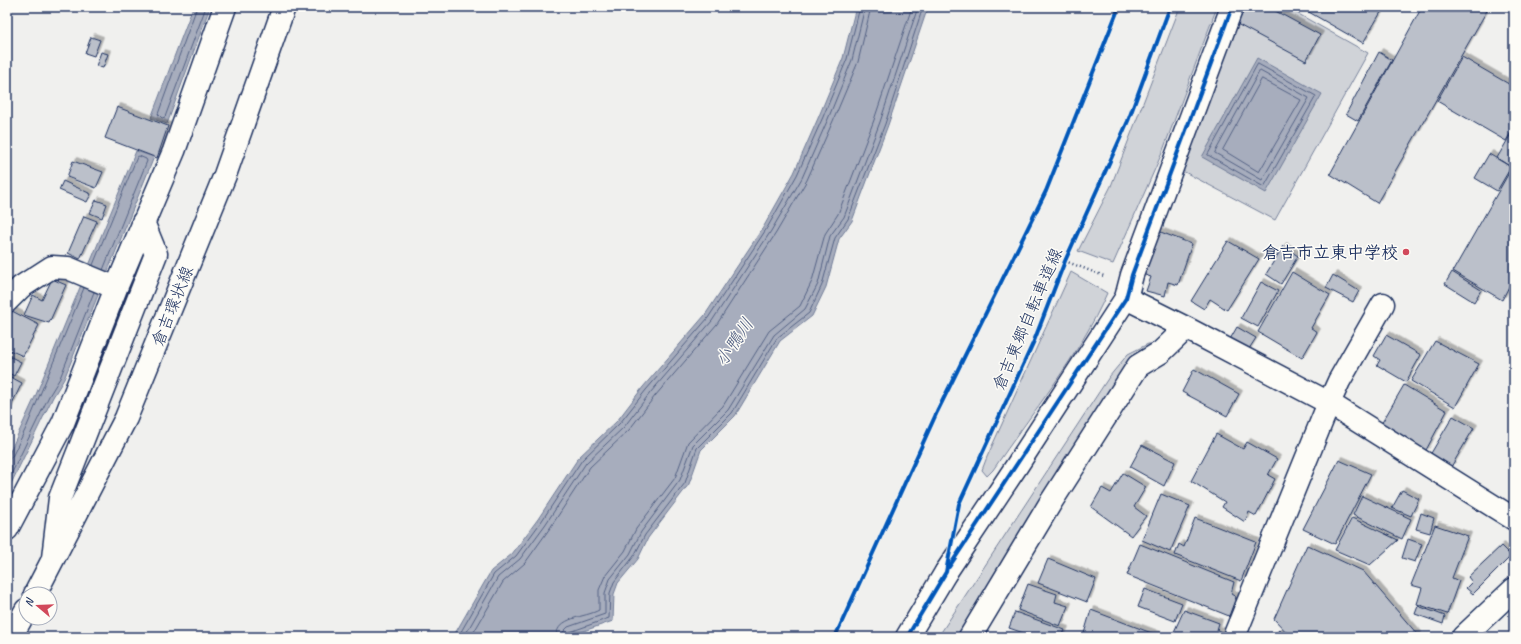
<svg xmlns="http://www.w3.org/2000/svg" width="1521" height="644" font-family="Caveat,'Klee One',sans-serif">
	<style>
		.green { fill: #d0d3d8; stroke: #76819b }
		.water { fill: #a7adbd; stroke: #6f7b97 }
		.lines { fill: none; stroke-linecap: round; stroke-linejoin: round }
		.shore { stroke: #536184; stroke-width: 1 }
		.building { fill: #bbc0ca; stroke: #1b2f5e; filter: url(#shadow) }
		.street-casing { stroke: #1b2f5e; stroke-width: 25 }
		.secondary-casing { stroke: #1b2f5e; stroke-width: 25 }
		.path { stroke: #1b2f5e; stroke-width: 2.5; stroke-dasharray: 1 3; stroke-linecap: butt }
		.street { stroke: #fdfcf7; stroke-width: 22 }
		.secondary { stroke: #fdfcf7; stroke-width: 22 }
		.cycleway-casing { stroke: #fdfcf7; stroke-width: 6 }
		.cycleway { stroke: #0057b8; stroke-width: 4 }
		.poi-dot { fill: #d1495b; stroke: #fdfcf7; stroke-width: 1.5 }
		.labels { text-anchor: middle; stroke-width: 3; stroke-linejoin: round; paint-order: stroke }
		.poi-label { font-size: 17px; font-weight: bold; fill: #1b2f5e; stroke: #fdfcf7; text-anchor: end }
		.street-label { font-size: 17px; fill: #1b2f5e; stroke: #fdfcf7 }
		.water-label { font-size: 18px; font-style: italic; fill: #4c5b7f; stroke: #fdfcf7 }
	</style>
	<defs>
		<filter id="shadow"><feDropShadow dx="3.5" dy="-3.5" stdDeviation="0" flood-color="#0004"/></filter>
	</defs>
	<rect width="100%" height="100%" fill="#f0f0ee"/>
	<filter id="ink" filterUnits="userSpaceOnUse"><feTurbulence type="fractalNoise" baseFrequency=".025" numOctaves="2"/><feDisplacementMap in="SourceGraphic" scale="8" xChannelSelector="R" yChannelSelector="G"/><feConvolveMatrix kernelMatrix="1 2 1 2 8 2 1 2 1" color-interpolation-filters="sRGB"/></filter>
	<g filter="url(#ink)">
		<!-- green -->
		<path class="green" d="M 1180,7 L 1217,7 L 1162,153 L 1113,264 L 1078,251 L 1111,186 Z
			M 1239,7 L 1286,7 L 1368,53 L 1275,220 L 1179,169 Z
			M 1071,272 L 1107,293 C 1079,357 1032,412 993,470 L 987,476 L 982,470 L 987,457 Z
			M 1148,344 L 1155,344 L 959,637 L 938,637 L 1109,377 L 1128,354 Z"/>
		<!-- water -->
		<path class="water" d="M 193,7 L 210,7 L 167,124 L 151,118 Z
			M 856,7 L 928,7 L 888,125 L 852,221 L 839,239 L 826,287 L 812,316 L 780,341 L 735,416 L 701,450 L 689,484 L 648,538 L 638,559 L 618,583 L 614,594 L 613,621 L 566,637 L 453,637 L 491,571 L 512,554 L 538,519 L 579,457 L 617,421 L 643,387 L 705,315 L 764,226 L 794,173 L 819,116 L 843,58 Z
			M 1257,58 L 1322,94 L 1266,193 L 1202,157 Z
			M 136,151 L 154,157 L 64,379 L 53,397 L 7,492 L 7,458 L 35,397 Z"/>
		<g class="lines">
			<!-- shore -->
			<path class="shore" d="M 197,7 L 158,114 L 162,118 L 165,117 L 206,7
				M 1258,64 L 1316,96 L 1264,187 L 1208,155 Z
				M 1260,71 L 1309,98 L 1262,180 L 1215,153 Z
				M 1262,79 L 1301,100 L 1259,172 L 1223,150 Z
				M 93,265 L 137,157 L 139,156 L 146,159 L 147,161 L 103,270
				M 7,459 L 12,457 L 27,426 L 84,288
				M 7,483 L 49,396 L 60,378 L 94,292
				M 458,637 L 494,574 L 516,556 L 541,522 L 582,460 L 620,423 L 646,390 L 708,318 L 767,228 L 797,175 L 823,117 L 847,59 L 860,7
				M 464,637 L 498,577 L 520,559 L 545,525 L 586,463 L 624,427 L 650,393 L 712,321 L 771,231 L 802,178 L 828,119 L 852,60 L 865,7
				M 471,637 L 503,582 L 525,563 L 550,528 L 590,467 L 629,430 L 655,396 L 717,324 L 776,233 L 807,180 L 833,121 L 858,62 L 871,7
				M 556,637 C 557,616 585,618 599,610 L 599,590 L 605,576 L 625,551 L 636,529 L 675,478 L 688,442 L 723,406 L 769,331 L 800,306 L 812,281 L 825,234 L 838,214 L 874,120 L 912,7
				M 562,637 L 564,631 L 568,627 L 605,614 L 605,593 L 610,579 L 630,554 L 641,532 L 680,480 L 693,445 L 728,410 L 774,335 L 805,309 L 818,284 L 830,236 L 844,217 L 880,122 L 918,7
				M 567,637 L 570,632 L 609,618 L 610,593 L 614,582 L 634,556 L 645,535 L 685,483 L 697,448 L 732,413 L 777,338 L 809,313 L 822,285 L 835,238 L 848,219 L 885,124 L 923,7"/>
		</g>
		<!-- building -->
		<path class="building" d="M 1246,7 L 1268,7 L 1320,35 L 1306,61 L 1237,24 Z
			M 1300,7 L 1384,7 L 1363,43 Z
			M 1422,7 L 1489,7 L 1377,203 L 1330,174 Z
			M 91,37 L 100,40 L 94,56 L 85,53 Z
			M 101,52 L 108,54 L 103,68 L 96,66 Z
			M 1379,52 L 1392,60 L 1358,121 L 1346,114 Z
			M 1462,57 L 1514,87 L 1514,127 L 1506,141 L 1437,101 Z
			M 117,107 L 168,126 L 157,158 L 105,138 Z
			M 1514,129 L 1514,162 L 1511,167 L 1497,158 Z
			M 1489,154 L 1511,167 L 1497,191 L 1475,178 Z
			M 73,161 L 103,172 L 96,188 L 67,177 Z
			M 1514,164 L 1514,277 L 1502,300 L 1453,271 Z
			M 63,181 L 91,194 L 87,202 L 59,190 Z
			M 96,200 L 107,204 L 102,218 L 90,213 Z
			M 84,216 L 97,221 L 80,259 L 68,253 Z
			M 1158,231 L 1192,244 L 1178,285 L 1168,282 L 1165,296 L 1146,291 L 1151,277 L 1142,274 Z
			M 1228,241 L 1259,259 L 1227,310 L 1210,299 L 1204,309 L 1191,301 Z
			M 1283,246 L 1298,256 L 1281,284 L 1266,274 Z
			M 1292,272 L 1330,295 L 1311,328 L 1317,332 L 1302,358 L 1258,332 Z
			M 1452,272 L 1481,290 L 1474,302 L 1445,284 Z
			M 1333,275 L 1359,291 L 1353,302 L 1326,288 Z
			M 52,279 L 66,285 L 49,323 L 24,315 L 33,295 L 42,300 Z
			M 1261,282 L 1278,291 L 1258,327 L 1241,318 Z
			M 12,311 L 39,325 L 23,356 L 7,349 L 7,321 Z
			M 1237,327 L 1256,338 L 1247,352 L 1229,341 Z
			M 1386,335 L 1421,355 L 1406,382 L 1377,365 L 1380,360 L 1374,356 Z
			M 1435,341 L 1479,364 L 1455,407 L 1411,381 Z
			M 7,355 L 21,362 L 14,376 L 7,372 Z
			M 1194,369 L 1239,394 L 1227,416 L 1182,392 Z
			M 7,375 L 22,383 L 7,414 Z
			M 1404,385 L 1447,411 L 1425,452 L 1380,426 Z
			M 1453,416 L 1474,428 L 1451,467 L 1430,455 Z
			M 1216,434 L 1243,449 L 1247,442 L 1277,459 L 1268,475 L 1275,479 L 1256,516 L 1249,512 L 1245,522 L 1222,507 L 1225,502 L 1191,481 Z
			M 1142,445 L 1175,462 L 1164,486 L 1130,467 Z
			M 1339,460 L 1371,474 L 1335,544 L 1303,529 Z
			M 1123,473 L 1146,487 L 1134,507 L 1146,516 L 1131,536 L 1091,507 L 1102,488 L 1111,493 Z
			M 1402,490 L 1419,499 L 1411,516 L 1392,508 Z
			M 1161,494 L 1190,506 L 1170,552 L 1142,540 Z
			M 1362,496 L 1411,519 L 1402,539 L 1353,515 Z
			M 1421,513 L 1434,518 L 1430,533 L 1416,529 Z
			M 1195,518 L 1256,542 L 1241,581 L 1175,555 L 1179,544 L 1184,547 Z
			M 1352,518 L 1398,540 L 1370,565 L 1335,550 Z
			M 1435,525 L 1468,536 L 1452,578 L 1459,581 L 1447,614 L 1417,604 L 1422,588 L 1411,585 Z
			M 1408,539 L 1422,544 L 1415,562 L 1402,558 Z
			M 1140,544 L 1234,582 L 1231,594 L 1236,597 L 1229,616 L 1127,575 Z
			M 1307,545 L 1363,571 L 1418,635 L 1417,637 L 1291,637 L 1274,619 Z
			M 1501,546 L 1511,556 L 1473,594 L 1466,588 L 1472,582 L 1468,577 Z
			M 1048,559 L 1096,579 L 1087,602 L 1038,583 Z
			M 1028,584 L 1057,594 L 1055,602 L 1068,606 L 1060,626 L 1018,610 Z
			M 1145,589 L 1182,603 L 1175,621 L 1138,607 Z
			M 1418,606 L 1445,616 L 1443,624 L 1415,614 Z
			M 1091,610 L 1162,637 L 1083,637 Z
			M 1184,610 L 1219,623 L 1217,630 L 1224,633 L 1222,637 L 1181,637 L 1173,634 Z
			M 1015,612 L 1065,630 L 1062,637 L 1035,637 L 1009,628 Z
			M 1279,630 L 1286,637 L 1272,637 Z
			M 1514,630 L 1514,637 L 1505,637 Z"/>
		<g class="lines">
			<defs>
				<path id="street" d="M 1126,298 L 1186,328 L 1329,403 L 1514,519
					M 7,301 L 21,287 L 52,267 L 68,268 L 116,288
					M 7,529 L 63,423 L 116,288 L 174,151 L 225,7
					M 53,558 L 60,498 L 156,254 L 143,222
					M 946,572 L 1016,467 L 1126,298 L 1132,275 L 1232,7
					M 970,637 L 1051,502 L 1138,366 L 1161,352 L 1186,328
					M 1234,637 L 1329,403 L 1339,381 L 1383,304"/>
				<path id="secondary" d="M 35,594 L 126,418 L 225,175 L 284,7
					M 11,637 L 26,610
					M 907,637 L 946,572
					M 1463,637 L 1514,589"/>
			</defs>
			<!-- street casing -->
			<use href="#street" class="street-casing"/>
			<!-- secondary casing -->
			<use href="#secondary" class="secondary-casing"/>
			<!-- path -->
			<path class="path" d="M 1065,261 L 1104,276"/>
			<!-- street -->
			<use href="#street" class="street"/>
			<!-- secondary -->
			<use href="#secondary" class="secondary"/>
			<defs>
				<path id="cycleway" d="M 949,567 L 1126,298 L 1132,275 L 1232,7
					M 835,637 L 937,412 L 1046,191 L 1119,7
					M 907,637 L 946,572 L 959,504 L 1034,341 L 1065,261 L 1128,121 L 1170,7"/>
			</defs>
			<!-- cycleway casing -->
			<use href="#cycleway" class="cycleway-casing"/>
			<!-- cycleway -->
			<use href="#cycleway" class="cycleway"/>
		</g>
	</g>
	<!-- markers -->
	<circle class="poi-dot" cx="1406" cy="252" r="4"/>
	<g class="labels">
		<!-- poi labels -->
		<g class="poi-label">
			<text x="1398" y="258">倉吉市立東中学校</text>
		</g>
		<!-- street labels -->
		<g class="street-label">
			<text transform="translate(172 306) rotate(-68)" y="6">倉吉環状線</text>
			<text transform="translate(1027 319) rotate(-67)" y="6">倉吉東郷自転車道線</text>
		</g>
		<!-- water labels -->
		<g class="water-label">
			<text transform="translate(734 342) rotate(-56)" y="6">小鴨川</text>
		</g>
	</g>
	<!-- margin -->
	<rect width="1521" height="644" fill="none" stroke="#fdfcf7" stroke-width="24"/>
	<rect x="12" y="12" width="1497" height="620" fill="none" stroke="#1b2f5e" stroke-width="1.5" filter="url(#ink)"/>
	<!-- north arrow -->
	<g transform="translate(38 606) rotate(289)"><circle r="19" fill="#fdfcf7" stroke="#a3aaba"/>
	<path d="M0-3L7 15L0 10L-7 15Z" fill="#d1495b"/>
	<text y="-6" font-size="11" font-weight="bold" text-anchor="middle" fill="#1b2f5e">N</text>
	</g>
</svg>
